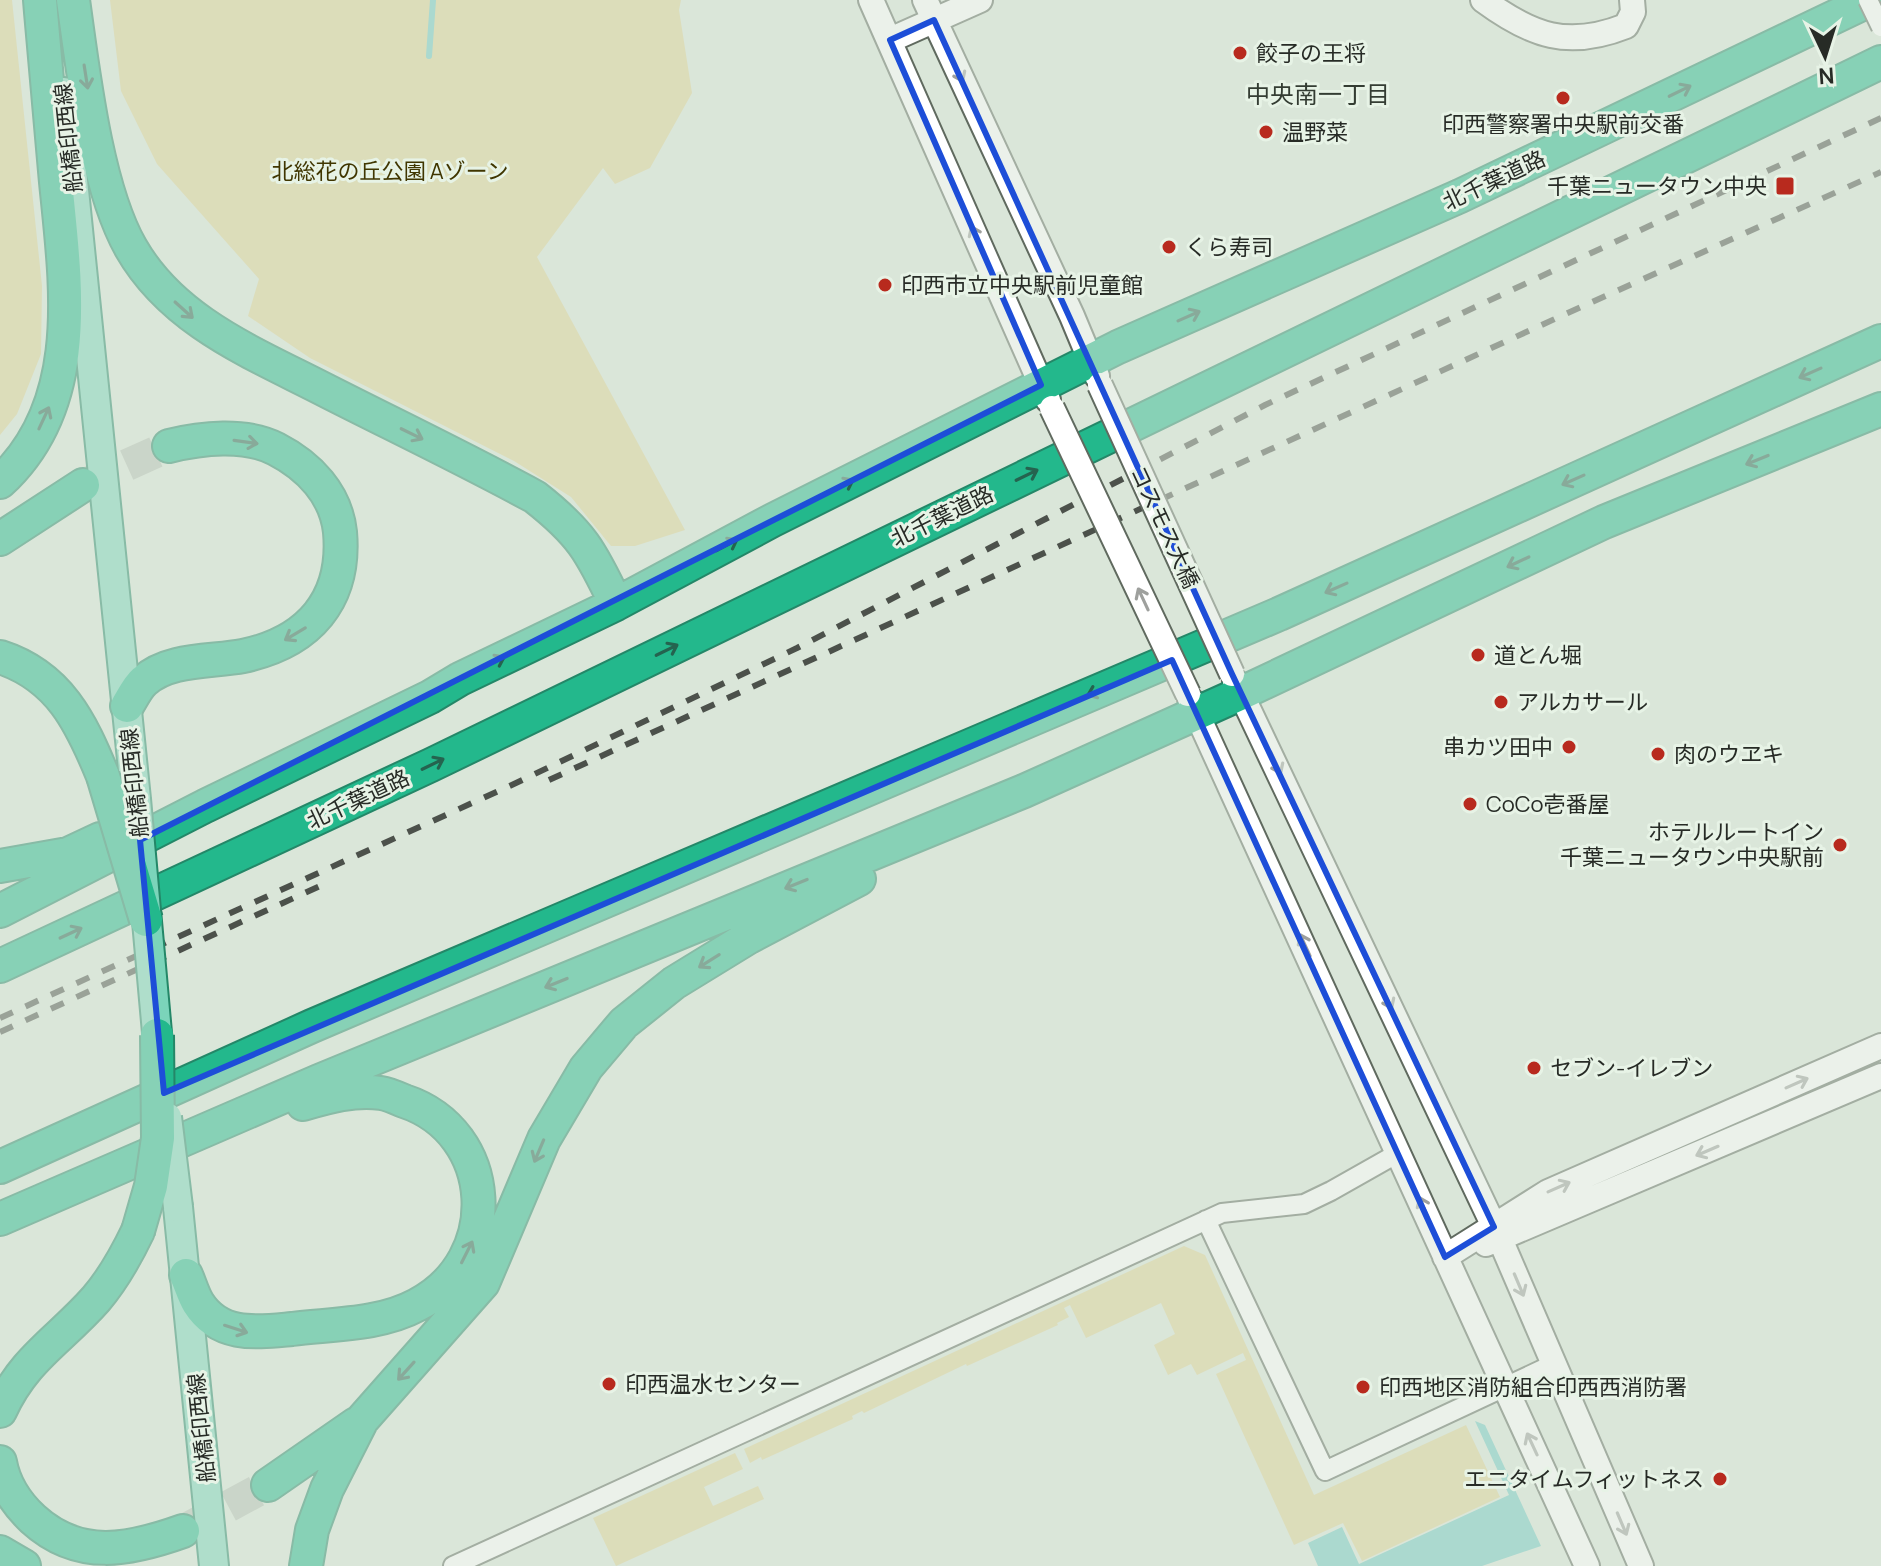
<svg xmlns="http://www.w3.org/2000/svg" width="1881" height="1566" font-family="Manrope,'Noto Sans JP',sans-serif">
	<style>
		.green { fill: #ded296 }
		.water { fill: #71c9c3 }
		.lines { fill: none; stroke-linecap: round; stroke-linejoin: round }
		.stream { stroke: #71c9c3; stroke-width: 6 }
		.highway-tunnel { stroke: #b6c1b5; stroke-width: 32; stroke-dasharray: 32 16; stroke-linecap: butt }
		.street-casing { stroke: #606a5f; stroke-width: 22 }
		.secondary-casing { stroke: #606a5f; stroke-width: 28 }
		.primary-casing { stroke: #248768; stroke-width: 32 }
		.highway-casing { stroke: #248768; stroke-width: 36 }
		.street { stroke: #fff; stroke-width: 18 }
		.secondary { stroke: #fff; stroke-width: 24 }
		.primary { stroke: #7bd4ba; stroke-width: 28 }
		.highway { stroke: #23b88c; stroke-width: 32 }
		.rail { stroke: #4c514b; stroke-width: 6; stroke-dasharray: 14 14; stroke-linecap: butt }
		.street-bridge-casing { stroke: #606a5f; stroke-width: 22; stroke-linecap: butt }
		.secondary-bridge-casing { stroke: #606a5f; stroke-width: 28; stroke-linecap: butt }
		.primary-bridge-casing { stroke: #248768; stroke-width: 32; stroke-linecap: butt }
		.highway-bridge-casing { stroke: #248768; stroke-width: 36; stroke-linecap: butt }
		.street-bridge { stroke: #fff; stroke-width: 18 }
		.secondary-bridge { stroke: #fff; stroke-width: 24 }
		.primary-bridge { stroke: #7bd4ba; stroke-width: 28 }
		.highway-bridge { stroke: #23b88c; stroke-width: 32 }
		.oneway { stroke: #9ea09d }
		.oneway2 { stroke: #25634f }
		.marked { fill: none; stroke: #1d4ed8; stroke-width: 6; stroke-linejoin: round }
		.poi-dot { fill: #b82a1e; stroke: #e7f3e6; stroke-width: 3 }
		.labels { text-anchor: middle; stroke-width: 6; stroke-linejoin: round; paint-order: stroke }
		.poi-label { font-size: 22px; fill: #272b26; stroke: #e7f3e6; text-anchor: start }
		.street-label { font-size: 22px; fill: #272b26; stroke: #e7f3e6 }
		.park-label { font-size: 22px; fill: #403600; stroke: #e7f3e6 }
		.neighbourhood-label { font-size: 24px; fill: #343d33; stroke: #e7f3e6 }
	</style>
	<rect width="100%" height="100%" fill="#dae6d9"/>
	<!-- green -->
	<path class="green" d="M 0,0 L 12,0 L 42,286 L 41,354 L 17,414 L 0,435 Z
		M 110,0 L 681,0 L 679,10 L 692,93 L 650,168 L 615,184 L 603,168 L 537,257 L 685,530 L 635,546 L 611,546 L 571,497 L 514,461 L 310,358 L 248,316 L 259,279 L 157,164 L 121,91 Z
		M 1184,1246 L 1205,1255 L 1314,1495 L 1466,1425 L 1500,1497 L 1362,1561 L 1343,1523 L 1294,1545 L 1216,1374 L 1246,1360 L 1243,1353 L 1197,1375 L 1191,1364 L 1168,1375 L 1154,1345 L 1175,1334 L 1161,1303 L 1086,1338 L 1070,1305 L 1064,1308 L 1069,1317 L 1057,1323 L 1058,1325 L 967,1366 L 966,1364 L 864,1413 L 862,1411 L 852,1416 L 853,1419 L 762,1460 L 761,1457 L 750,1463 L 744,1449 Z
		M 735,1453 L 743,1469 L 704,1487 L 713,1506 L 758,1486 L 764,1499 L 616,1566 L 593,1518 Z"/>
	<!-- water -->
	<path class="water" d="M 1475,1421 L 1485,1425 L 1541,1546 L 1482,1566 L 1318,1566 L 1308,1543 L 1342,1527 L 1359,1564 L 1509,1495 Z"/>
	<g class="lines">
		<!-- stream -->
		<path class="stream" d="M 429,56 L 433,0"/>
		<!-- highway-tunnel -->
		<path class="highway-tunnel" d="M 83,485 L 169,446
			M 186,1529 L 268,1485"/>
		<defs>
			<path id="street" d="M 1206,1220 L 1325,1471 L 1554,1364
				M 453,1566 L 1222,1213 L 1304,1204 L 1331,1191 L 1400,1152"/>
			<path id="secondary" d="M 871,0 L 1048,400
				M 925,0 L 1072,316 L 1097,376
				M 1483,0 C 1532,36 1568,49 1626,26 L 1633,12 L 1632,0
				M 890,40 L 980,0
				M 1235,681 L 1500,1239 L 1641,1566
				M 1190,699 L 1587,1566
				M 1486,1244 L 1881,1076
				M 1445,1257 L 1548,1192 L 1881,1046"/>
			<path id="primary" d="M 64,92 L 136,799
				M 178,1207 L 214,1566"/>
			<path id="highway" d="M 73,0 C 83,71 96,187 131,248 C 174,323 256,354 329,392 C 398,427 467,460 535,497 C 581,533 591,551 616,604
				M 0,482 C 85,404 66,284 56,182 C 51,122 45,61 40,0
				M 0,539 L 83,485
				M 0,657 C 59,676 81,722 103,776
				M 127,706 C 132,698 137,687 144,681 C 169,658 212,662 243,656 C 309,642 346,600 340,532 C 336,494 309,466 276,449 C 245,433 201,438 169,446
				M 0,866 L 68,854 L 100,839
				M 0,911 L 205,806 L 430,697 L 460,679 L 616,604 L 773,520 L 1118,347 L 1460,196 L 1870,0
				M 0,966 L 431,765 L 1881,62
				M 0,1167 L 312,1026 L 1279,614 L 1881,341
				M 0,1219 L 319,1081 L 1024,791 L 1242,693 L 1604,522 L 1881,409
				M 186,1275 C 190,1284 193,1295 198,1303 C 220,1338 258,1332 292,1329 C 332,1324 380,1325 417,1305 C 504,1260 498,1132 404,1101 C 397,1098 388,1094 381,1093 C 355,1089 327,1097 303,1104
				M 0,1411 C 24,1358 60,1340 96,1299 C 114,1278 126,1256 138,1231
				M 0,1462 C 4,1485 17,1504 33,1519 C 79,1561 130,1550 183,1531
				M 268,1485 L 356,1424
				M 0,1552 L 24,1566
				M 306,1566 L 312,1530 L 327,1489 L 362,1420 L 483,1283 L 544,1139 L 586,1068 L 624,1023 L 674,983 L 749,937 L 859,879"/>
		</defs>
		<!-- street casing -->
		<use href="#street" class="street-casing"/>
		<!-- secondary casing -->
		<use href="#secondary" class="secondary-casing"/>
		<!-- primary casing -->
		<use href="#primary" class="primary-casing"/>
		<!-- highway casing -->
		<use href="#highway" class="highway-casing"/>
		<!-- street -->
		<use href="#street" class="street"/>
		<!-- secondary -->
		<use href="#secondary" class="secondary"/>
		<!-- primary -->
		<use href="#primary" class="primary"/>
		<!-- highway -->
		<use href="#highway" class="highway"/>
		<!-- rail -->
		<path class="rail" d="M 549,780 L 1559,317 L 1881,172
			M 0,1018 L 516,783 L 797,648 L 1265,405 L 1881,118
			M 0,1032 L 331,881"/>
		<defs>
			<path id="street-bridge" d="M 1868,0 L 1881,27"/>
			<path id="secondary-bridge" d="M 1100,385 L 1232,674
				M 1052,408 L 1188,694"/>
			<path id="primary-bridge" d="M 136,799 L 159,1055
				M 167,1117 L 178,1207"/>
			<path id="highway-bridge" d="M 103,776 L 146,920
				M 138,1231 L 151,1186 L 158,1138 L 157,1035"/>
		</defs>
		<!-- street-bridge casing -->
		<use href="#street-bridge" class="street-bridge-casing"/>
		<!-- secondary-bridge casing -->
		<use href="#secondary-bridge" class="secondary-bridge-casing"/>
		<!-- primary-bridge casing -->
		<use href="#primary-bridge" class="primary-bridge-casing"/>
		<!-- highway-bridge casing -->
		<use href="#highway-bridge" class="highway-bridge-casing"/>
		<!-- street-bridge -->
		<use href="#street-bridge" class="street-bridge"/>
		<!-- secondary-bridge -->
		<use href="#secondary-bridge" class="secondary-bridge"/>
		<!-- primary-bridge -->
		<use href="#primary-bridge" class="primary-bridge"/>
		<!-- highway-bridge -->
		<use href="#highway-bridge" class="highway-bridge"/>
	</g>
	<!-- one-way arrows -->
	<defs><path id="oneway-shaft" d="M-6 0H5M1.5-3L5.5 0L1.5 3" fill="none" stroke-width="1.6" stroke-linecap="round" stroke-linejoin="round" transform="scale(2)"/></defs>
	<g class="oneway">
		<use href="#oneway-shaft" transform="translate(958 71) rotate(65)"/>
		<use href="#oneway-shaft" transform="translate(976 237) rotate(-114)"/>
		<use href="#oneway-shaft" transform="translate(1143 599) rotate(-115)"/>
		<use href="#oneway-shaft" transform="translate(1276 763) rotate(65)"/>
		<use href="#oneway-shaft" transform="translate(1305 945) rotate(-115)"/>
		<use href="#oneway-shaft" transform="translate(1387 998) rotate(65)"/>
		<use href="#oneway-shaft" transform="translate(1797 1083) rotate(-24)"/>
		<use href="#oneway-shaft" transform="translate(1707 1151) rotate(157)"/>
		<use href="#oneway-shaft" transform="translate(1559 1187) rotate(-24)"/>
		<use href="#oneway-shaft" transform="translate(1424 1208) rotate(-113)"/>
		<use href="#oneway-shaft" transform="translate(1519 1285) rotate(67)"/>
		<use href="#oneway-shaft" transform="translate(1532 1444) rotate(-115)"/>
		<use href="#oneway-shaft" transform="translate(1622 1524) rotate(67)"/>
	</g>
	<g class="oneway2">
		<use href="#oneway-shaft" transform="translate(86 77) rotate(81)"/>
		<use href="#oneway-shaft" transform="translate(1680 91) rotate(-26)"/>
		<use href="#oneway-shaft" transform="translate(184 310) rotate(42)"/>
		<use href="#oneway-shaft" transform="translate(1189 316) rotate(-24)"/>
		<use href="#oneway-shaft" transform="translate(1810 373) rotate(156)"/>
		<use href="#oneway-shaft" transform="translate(44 418) rotate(-65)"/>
		<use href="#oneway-shaft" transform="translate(412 434) rotate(26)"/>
		<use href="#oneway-shaft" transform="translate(246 442) rotate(8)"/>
		<use href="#oneway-shaft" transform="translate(1757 460) rotate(158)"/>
		<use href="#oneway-shaft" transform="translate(1027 475) rotate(-26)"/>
		<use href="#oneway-shaft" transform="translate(1573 480) rotate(156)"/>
		<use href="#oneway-shaft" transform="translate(843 485) rotate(-27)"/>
		<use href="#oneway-shaft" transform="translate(727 545) rotate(-28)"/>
		<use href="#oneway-shaft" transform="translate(1518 562) rotate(155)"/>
		<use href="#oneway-shaft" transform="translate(1336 588) rotate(156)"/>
		<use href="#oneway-shaft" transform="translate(295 634) rotate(149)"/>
		<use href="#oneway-shaft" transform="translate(667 650) rotate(-26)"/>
		<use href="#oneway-shaft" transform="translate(494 662) rotate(-26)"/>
		<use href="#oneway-shaft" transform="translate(1098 691) rotate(157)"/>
		<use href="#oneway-shaft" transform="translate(433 764) rotate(-26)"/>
		<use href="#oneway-shaft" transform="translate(796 884) rotate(158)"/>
		<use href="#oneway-shaft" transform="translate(71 933) rotate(-25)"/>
		<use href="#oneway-shaft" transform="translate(709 961) rotate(148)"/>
		<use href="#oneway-shaft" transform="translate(556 983) rotate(158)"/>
		<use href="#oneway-shaft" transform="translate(539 1151) rotate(113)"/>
		<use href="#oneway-shaft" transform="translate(467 1252) rotate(-63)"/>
		<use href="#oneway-shaft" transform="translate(236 1329) rotate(18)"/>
		<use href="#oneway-shaft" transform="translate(406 1371) rotate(132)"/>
	</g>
	<!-- marked area -->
	<path d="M0 0H1881V1566H0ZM 934,20 L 1232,674 L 1494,1227 L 1445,1257 L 1172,660 L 164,1093 L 140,840 L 1041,385 L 890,40 Z" fill="#dae6d9" fill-opacity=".55" fill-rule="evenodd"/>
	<path class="marked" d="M 934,20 L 1232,674 L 1494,1227 L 1445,1257 L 1172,660 L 164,1093 L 140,840 L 1041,385 L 890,40 Z"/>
	<!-- markers -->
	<g class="poi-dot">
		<circle cx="1240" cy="53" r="8"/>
		<circle cx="1563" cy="98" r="8"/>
		<circle cx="1266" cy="132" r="8"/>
		<rect x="1775" y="176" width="20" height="20" rx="4"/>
		<circle cx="1169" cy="247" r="8"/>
		<circle cx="885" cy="285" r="8"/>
		<circle cx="1478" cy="655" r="8"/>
		<circle cx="1501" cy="702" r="8"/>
		<circle cx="1569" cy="747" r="8"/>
		<circle cx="1658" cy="754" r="8"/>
		<circle cx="1470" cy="804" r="8"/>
		<circle cx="1840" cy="845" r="8"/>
		<circle cx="1534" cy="1068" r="8"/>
		<circle cx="609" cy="1384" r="8"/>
		<circle cx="1363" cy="1387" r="8"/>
		<circle cx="1720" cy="1479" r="8"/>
	</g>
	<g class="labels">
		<!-- poi labels -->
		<g class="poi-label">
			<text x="1256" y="61">餃子の王将</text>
			<text x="1563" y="132" text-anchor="middle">印西警察署中央駅前交番</text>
			<text x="1282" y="140">温野菜</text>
			<text x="1767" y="194" text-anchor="end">千葉ニュータウン中央</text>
			<text x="1185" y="255">くら寿司</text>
			<text x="901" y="293">印西市立中央駅前児童館</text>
			<text x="1494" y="663">道とん堀</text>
			<text x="1517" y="710">アルカサール</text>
			<text x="1553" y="755" text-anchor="end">串カツ田中</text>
			<text x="1674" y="762">肉のウヱキ</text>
			<text x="1486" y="812">CoCo壱番屋</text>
			<text x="1824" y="840" text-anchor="end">ホテルルートイン<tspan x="1824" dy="25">千葉ニュータウン中央駅前</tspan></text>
			<text x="1550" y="1076">セブン-イレブン</text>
			<text x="625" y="1392">印西温水センター</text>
			<text x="1379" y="1395">印西地区消防組合印西西消防署</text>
			<text x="1704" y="1487" text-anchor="end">エニタイムフィットネス</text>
		</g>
		<!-- street labels -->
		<g class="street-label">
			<text transform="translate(68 138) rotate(-96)" y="8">船橋印西線</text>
			<text transform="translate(1494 180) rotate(-25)" y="8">北千葉道路</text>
			<text transform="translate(942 516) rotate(-26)" y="8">北千葉道路</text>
			<text transform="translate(1165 527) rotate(65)" y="8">コスモス大橋</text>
			<text transform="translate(134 783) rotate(-96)" y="8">船橋印西線</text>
			<text transform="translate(358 799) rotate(-25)" y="8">北千葉道路</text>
			<text transform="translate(201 1428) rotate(-96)" y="8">船橋印西線</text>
		</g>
		<!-- park labels -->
		<g class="park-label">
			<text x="390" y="179">北総花の丘公園 Aゾーン</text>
		</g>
		<!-- neighbourhood labels -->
		<g class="neighbourhood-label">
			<text x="1318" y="103">中央南一丁目</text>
		</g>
	</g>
	<!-- north arrow -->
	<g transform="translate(1825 56) rotate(176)" stroke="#e7f3e6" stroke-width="6" paint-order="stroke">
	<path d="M0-6L14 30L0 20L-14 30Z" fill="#272b26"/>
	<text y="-12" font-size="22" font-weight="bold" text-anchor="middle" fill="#272b26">N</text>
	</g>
</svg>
